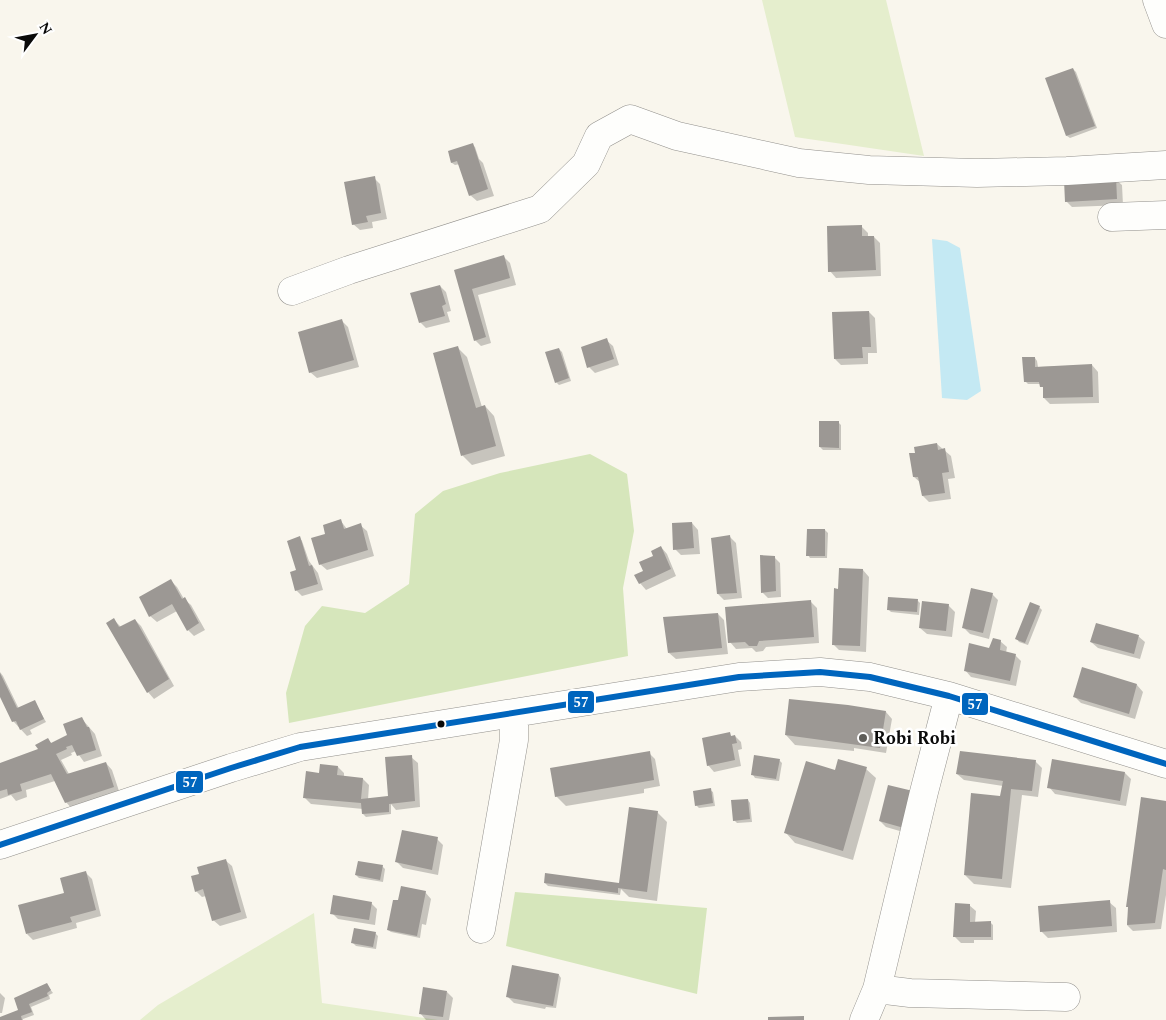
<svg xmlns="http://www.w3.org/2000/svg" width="1166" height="1020" font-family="Spectral,serif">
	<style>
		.green { fill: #e5eecd }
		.forest { fill: #d6e6bb }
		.water { fill: #c4e9f3 }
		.shadow { fill: #0003 }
		.building { fill: #9c9894 }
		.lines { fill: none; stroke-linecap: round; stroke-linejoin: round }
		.minor-casing { stroke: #92908c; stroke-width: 29 }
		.minor { stroke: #fefefc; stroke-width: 28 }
		.bus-1-casing { stroke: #fff; stroke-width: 10 }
		.bus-1 { stroke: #0065bd; stroke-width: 6 }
		.bus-dot { fill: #0a0a0a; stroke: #fff; stroke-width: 2 }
		.poi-dot { fill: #5e5d59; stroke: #fff; stroke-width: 2 }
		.labels { text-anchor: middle; stroke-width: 5; stroke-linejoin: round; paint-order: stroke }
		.poi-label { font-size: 18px; font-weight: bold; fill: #0a0a0a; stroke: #fff; text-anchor: start }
		.line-badge { stroke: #fff; stroke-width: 2 }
		.badge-label { font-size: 14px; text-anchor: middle; font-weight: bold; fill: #fff }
	</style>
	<rect width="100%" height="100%" fill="#f9f6ed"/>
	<!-- green -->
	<path class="green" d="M 762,0 L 886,0 L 924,156 L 795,137 Z
		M 314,913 L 322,1003 L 438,1020 L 140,1020 L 158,1005 Z"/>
	<!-- forest -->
	<path class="forest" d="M 590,454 L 627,474 L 634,531 L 623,588 L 628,656 L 289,723 L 286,693 L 305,626 L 322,606 L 365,613 L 409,584 L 415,514 L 443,491 L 500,473 Z
		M 515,892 L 707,908 L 697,994 L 506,946 Z"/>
	<!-- water -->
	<path class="water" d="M 932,239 L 947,241 L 960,248 L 981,391 L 967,400 L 942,398 Z"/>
	<!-- shadow -->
	<path class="shadow" d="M 1073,69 L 1076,72 L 1097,128 L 1070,138 L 1067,136 Z
		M 472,144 L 475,147 L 479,159 L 483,163 L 494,196 L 477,201 L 470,195 L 460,164 L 455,165 L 452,163 L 449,152 Z
		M 374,178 L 380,184 L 387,219 L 372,222 L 373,228 L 360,230 L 353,224 Z
		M 1115,179 L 1122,185 L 1123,205 L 1072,207 L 1066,201 Z
		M 861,226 L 868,233 L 868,237 L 874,237 L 880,243 L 881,276 L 836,278 L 830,271 Z
		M 504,257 L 510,263 L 516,285 L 478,295 L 491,343 L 481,346 L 475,340 L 456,270 Z
		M 440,286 L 446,292 L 451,311 L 447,312 L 450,322 L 426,328 L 420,322 Z
		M 869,312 L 875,318 L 877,353 L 868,353 L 868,364 L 841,365 L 835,359 Z
		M 342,321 L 348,327 L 359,367 L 317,378 L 310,372 Z
		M 606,340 L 613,346 L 619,365 L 595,373 L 589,367 Z
		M 457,347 L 467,357 L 482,407 L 485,406 L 494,416 L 505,456 L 472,465 L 463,456 L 434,354 Z
		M 559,349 L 562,352 L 571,381 L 559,385 L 556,382 Z
		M 1035,358 L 1037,361 L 1038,367 L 1092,365 L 1098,372 L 1099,403 L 1050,404 L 1044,398 L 1044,389 L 1041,384 L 1028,384 L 1025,381 Z
		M 838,422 L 841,425 L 841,450 L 823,450 L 820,447 Z
		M 937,444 L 951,456 L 955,478 L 948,479 L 951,499 L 929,502 L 923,496 L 921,483 L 914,477 L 916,454 Z
		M 340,520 L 347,529 L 360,525 L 367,531 L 374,556 L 327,570 L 320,564 L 327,535 Z
		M 692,523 L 698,530 L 700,554 L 681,555 L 675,549 Z
		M 825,530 L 828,533 L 827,558 L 810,558 L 808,555 Z
		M 730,537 L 736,543 L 742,598 L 724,600 L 718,594 Z
		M 300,538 L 302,541 L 309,561 L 318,573 L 323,590 L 302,596 L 296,590 Z
		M 661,547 L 667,554 L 676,576 L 646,590 L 640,583 Z
		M 774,557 L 780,563 L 781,597 L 768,598 L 762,592 Z
		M 863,570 L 869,577 L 866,652 L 839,650 L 833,644 L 839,590 Z
		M 171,581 L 177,587 L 184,599 L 191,605 L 205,630 L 194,636 L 188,630 L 177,611 L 157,622 L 150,616 Z
		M 992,594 L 998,600 L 989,639 L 970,634 L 964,628 Z
		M 918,601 L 920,603 L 919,615 L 891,612 L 888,609 Z
		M 811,602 L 817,608 L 819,643 L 766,647 L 763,651 L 756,652 L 752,648 L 736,649 L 730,642 Z
		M 948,605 L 955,612 L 952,637 L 927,634 L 920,628 Z
		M 1039,607 L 1042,610 L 1028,645 L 1019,642 L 1017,639 Z
		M 718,614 L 724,620 L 728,654 L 676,659 L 669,653 Z
		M 114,620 L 121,627 L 135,620 L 141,626 L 174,686 L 154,699 L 148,692 Z
		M 1138,636 L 1145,642 L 1140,659 L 1098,648 L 1091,642 Z
		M 1000,641 L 1007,647 L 1006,653 L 1015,655 L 1021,661 L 1016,686 L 971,677 L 965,670 Z
		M 0,672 L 3,676 L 19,709 L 35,702 L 46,722 L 30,730 L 32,734 L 27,736 L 14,722 L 0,694 Z
		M 1137,685 L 1143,692 L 1135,719 L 1081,703 L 1074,696 Z
		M 886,712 L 892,719 L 886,753 L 854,748 L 854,751 L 795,745 L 786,735 Z
		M 82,719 L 95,734 L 102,756 L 84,762 L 76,751 L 71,753 L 72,755 L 61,760 L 69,774 L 106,763 L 112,770 L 120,794 L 72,809 L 66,802 L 55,781 L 26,790 L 27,797 L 16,801 L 11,795 L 0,799 L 0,764 L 39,750 L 48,740 L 52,744 L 69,736 Z
		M 729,734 L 732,737 L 735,736 L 741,742 L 742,749 L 738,750 L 741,766 L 714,772 L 708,765 Z
		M 649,753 L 655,759 L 660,786 L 644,789 L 644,793 L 566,806 L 556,796 Z
		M 411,757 L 418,763 L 420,807 L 396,810 L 391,804 L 391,814 L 366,817 L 363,814 L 363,809 L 311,804 L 304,797 L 320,774 L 338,767 L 344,773 L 344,777 L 363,779 L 369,785 L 368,800 L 389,798 Z
		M 779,760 L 782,763 L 779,781 L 755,778 L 753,775 Z
		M 1035,761 L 1042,768 L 1038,797 L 1022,795 L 1011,888 L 974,884 L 965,875 L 1001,797 L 1003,786 L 964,780 L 957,774 Z
		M 866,769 L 876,778 L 853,860 L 795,843 L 786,833 L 836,771 Z
		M 1125,773 L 1131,779 L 1126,806 L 1055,794 L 1049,787 Z
		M 889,786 L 910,834 L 886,827 L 880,821 Z
		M 710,790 L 713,792 L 715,806 L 699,808 L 696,805 Z
		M 748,800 L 750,803 L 752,822 L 737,823 L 734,820 Z
		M 1166,802 L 1166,895 L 1161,929 L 1133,931 L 1127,925 L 1129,908 Z
		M 657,812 L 667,822 L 657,901 L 629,897 L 621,889 L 620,895 L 548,886 L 545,883 L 620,885 Z
		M 437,839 L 443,845 L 438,875 L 403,868 L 397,862 Z
		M 225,860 L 232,866 L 247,918 L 220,926 L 213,920 L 206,896 L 202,897 L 196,891 L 200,875 Z
		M 382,866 L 385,869 L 383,882 L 359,878 L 356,875 Z
		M 86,873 L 92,879 L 101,916 L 76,923 L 77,928 L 33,940 L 27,934 Z
		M 425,892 L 431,899 L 426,925 L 422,924 L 420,938 L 391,932 L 388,930 L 399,902 Z
		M 1109,902 L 1116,908 L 1117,932 L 1048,938 L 1041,931 Z
		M 371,903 L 377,909 L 375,925 L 338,919 L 332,913 Z
		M 969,905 L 976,911 L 975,923 L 990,922 L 993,925 L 993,940 L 974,940 L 974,943 L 961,943 L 954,936 Z
		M 375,933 L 378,936 L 376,949 L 356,946 L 353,943 Z
		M 559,975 L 561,978 L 556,1008 L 546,1007 L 545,1009 L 514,1003 L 508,997 Z
		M 47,985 L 53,993 L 49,995 L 50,999 L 31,1007 L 34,1015 L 23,1019 L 23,1020 L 0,1020 L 0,1019 L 20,1011 Z
		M 447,992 L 453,998 L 449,1020 L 426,1020 L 420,1013 Z
		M 0,993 L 5,998 L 2,1013 L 0,1013 Z"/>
	<!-- building -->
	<path class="building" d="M 1073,68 L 1095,126 L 1066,136 L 1045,78 Z
		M 473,143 L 488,189 L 469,196 L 457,161 L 451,163 L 448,151 Z
		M 375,176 L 381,213 L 366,216 L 368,222 L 352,225 L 344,182 Z
		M 1116,177 L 1117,199 L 1065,202 L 1064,180 Z
		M 862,225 L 862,236 L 874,236 L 876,270 L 828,272 L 827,226 Z
		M 504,255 L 510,278 L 472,289 L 486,337 L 474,341 L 454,270 Z
		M 440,285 L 446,304 L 442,306 L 445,316 L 419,323 L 410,293 Z
		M 869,311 L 871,347 L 862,347 L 863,358 L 834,359 L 832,312 Z
		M 342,319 L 354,360 L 309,373 L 298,332 Z
		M 607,338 L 614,359 L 587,368 L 581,347 Z
		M 458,346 L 476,408 L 485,405 L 496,446 L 461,456 L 433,353 Z
		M 559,348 L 569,378 L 555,383 L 545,352 Z
		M 1022,357 L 1035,357 L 1035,367 L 1092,364 L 1093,397 L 1043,398 L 1043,387 L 1040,387 L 1039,382 L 1024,382 Z
		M 819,421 L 839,421 L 839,448 L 819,447 Z
		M 937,443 L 938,450 L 945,448 L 949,472 L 942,473 L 945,493 L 922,496 L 918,477 L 913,477 L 909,453 L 915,453 L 914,447 Z
		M 341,519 L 344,529 L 361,523 L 368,550 L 319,565 L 311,538 L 325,534 L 323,525 Z
		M 692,522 L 694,548 L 673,550 L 672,523 Z
		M 807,529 L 825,529 L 825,556 L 806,556 Z
		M 730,535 L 737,593 L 717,594 L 711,538 Z
		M 300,536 L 309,566 L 312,565 L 318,584 L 295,591 L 290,572 L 296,570 L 287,541 Z
		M 661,546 L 671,569 L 639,584 L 634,575 L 643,571 L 639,562 L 653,556 L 651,551 Z
		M 760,555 L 775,556 L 776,591 L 761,593 Z
		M 839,568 L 863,569 L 860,646 L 832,645 L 834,588 L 838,589 Z
		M 171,579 L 182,599 L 185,597 L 199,623 L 187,631 L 172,604 L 149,617 L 139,597 Z
		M 971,588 L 993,593 L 983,633 L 962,628 Z
		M 888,597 L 918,599 L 917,612 L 887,610 Z
		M 811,600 L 814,637 L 759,641 L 757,646 L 749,646 L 745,642 L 728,643 L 725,607 Z
		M 922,601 L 949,604 L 946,631 L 919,628 Z
		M 1030,602 L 1040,606 L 1025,643 L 1015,639 Z
		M 718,613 L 722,648 L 668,653 L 663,617 Z
		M 114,618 L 119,627 L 135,619 L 169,679 L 147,693 L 106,623 Z
		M 1096,623 L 1139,635 L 1134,654 L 1090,642 Z
		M 993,638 L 1001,640 L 1000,650 L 1016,654 L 1010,681 L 964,671 L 969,643 L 989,648 Z
		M 1082,667 L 1137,684 L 1129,714 L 1073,697 Z
		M 0,673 L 17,708 L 35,700 L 44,719 L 20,730 L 16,721 L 12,722 L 0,697 Z
		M 789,699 L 848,705 L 886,711 L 880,748 L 785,735 Z
		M 82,717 L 87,727 L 89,727 L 96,750 L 77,756 L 72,745 L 66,747 L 67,749 L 56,754 L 67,774 L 106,762 L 114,787 L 65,803 L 51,774 L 20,784 L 22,791 L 8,795 L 7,789 L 0,791 L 0,763 L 38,749 L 35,745 L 48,738 L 51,743 L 67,735 L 63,724 Z
		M 730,732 L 731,736 L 735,735 L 737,743 L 732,744 L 735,760 L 707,766 L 702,738 Z
		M 650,751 L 654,780 L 555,797 L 550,768 Z
		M 960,751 L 1036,760 L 1032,791 L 1011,789 L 1002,879 L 964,875 L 971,793 L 1000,796 L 1003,781 L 956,774 Z
		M 412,755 L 415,801 L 389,804 L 389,812 L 362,814 L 361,803 L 303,798 L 306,771 L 319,773 L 320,764 L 338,766 L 337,775 L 363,778 L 361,799 L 388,796 L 385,757 Z
		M 754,755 L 780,759 L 776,779 L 751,775 Z
		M 838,759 L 867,767 L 843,851 L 784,833 L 806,761 L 835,770 Z
		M 1052,759 L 1125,772 L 1120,801 L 1047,788 Z
		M 888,785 L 913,791 L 904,828 L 879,821 Z
		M 711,788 L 713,803 L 695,806 L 693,791 Z
		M 1141,797 L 1166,801 L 1166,870 L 1163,869 L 1155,923 L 1127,925 L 1128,907 L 1126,907 Z
		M 748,799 L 750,819 L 733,821 L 731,800 Z
		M 629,807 L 658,811 L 647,892 L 618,888 L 618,893 L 544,883 L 545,873 L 619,883 Z
		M 402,830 L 438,837 L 432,870 L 395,862 Z
		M 226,859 L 241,912 L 212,921 L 203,889 L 195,892 L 191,876 L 199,874 L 197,867 Z
		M 358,861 L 383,865 L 380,880 L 355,875 Z
		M 86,871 L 96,910 L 70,917 L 72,922 L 26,934 L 18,905 L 64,893 L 60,878 Z
		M 401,886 L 426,891 L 417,936 L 387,930 L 393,900 L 398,900 Z
		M 333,895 L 372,902 L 369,920 L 330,914 Z
		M 1110,900 L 1112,926 L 1040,932 L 1038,906 Z
		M 955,903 L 970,904 L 970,922 L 991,921 L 991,937 L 953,937 Z
		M 354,928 L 376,932 L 373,947 L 351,943 Z
		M 512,965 L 559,974 L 553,1006 L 506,997 Z
		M 47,983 L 51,990 L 47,993 L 48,996 L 29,1004 L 32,1012 L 21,1016 L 22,1020 L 0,1020 L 0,1017 L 18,1010 L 14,998 Z
		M 423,987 L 447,991 L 443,1017 L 419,1014 Z
		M 804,1016 L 804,1020 L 768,1020 L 768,1017 Z"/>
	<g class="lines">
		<defs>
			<path id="minor" d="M 1157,0 L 1166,24
				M 1112,217 L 1166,215
				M 292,291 L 349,270 L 540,209 L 586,164 L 599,136 L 630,119 L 677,136 L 799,163 L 869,170 L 977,173 L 1067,171 L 1166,165
				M 0,845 L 231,768 L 300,747 L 739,677 L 820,672 L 870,677 L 949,696 L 1166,764
				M 481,929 L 514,740 L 514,714
				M 877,989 L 910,993 L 1066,997
				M 864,1020 L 877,989 L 924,792 L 949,696"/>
		</defs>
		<!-- minor casing -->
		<use href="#minor" class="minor-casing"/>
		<!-- minor -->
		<use href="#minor" class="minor"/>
		<defs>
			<path id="bus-1" d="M 0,845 L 231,768 L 300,747 L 739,677 L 820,672 L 870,677 L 949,696 L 1166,764"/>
		</defs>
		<!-- bus-1 casing -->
		<use href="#bus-1" class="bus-1-casing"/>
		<!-- bus-1 -->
		<use href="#bus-1" class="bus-1"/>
	</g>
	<!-- markers -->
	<circle class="bus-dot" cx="441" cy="724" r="4.5"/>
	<circle class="poi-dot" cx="863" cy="738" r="5"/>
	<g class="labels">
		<!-- poi labels -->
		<g class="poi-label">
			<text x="873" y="744">Robi Robi</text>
		</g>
	</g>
	<g class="line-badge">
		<rect x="567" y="690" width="28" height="24" rx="5" fill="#0065bd"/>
		<rect x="961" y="692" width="28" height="24" rx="5" fill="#0065bd"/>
		<rect x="175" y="770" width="29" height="24" rx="5" fill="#0065bd"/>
	</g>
	<g class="badge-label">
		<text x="581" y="707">57</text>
		<text x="975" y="709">57</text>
		<text x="190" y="787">57</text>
	</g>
	<!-- north arrow -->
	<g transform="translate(35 35) rotate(58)" stroke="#ffffff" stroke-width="4" paint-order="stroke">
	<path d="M0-4L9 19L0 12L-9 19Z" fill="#0a0a0a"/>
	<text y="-8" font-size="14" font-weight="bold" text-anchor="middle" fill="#0a0a0a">N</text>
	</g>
</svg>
